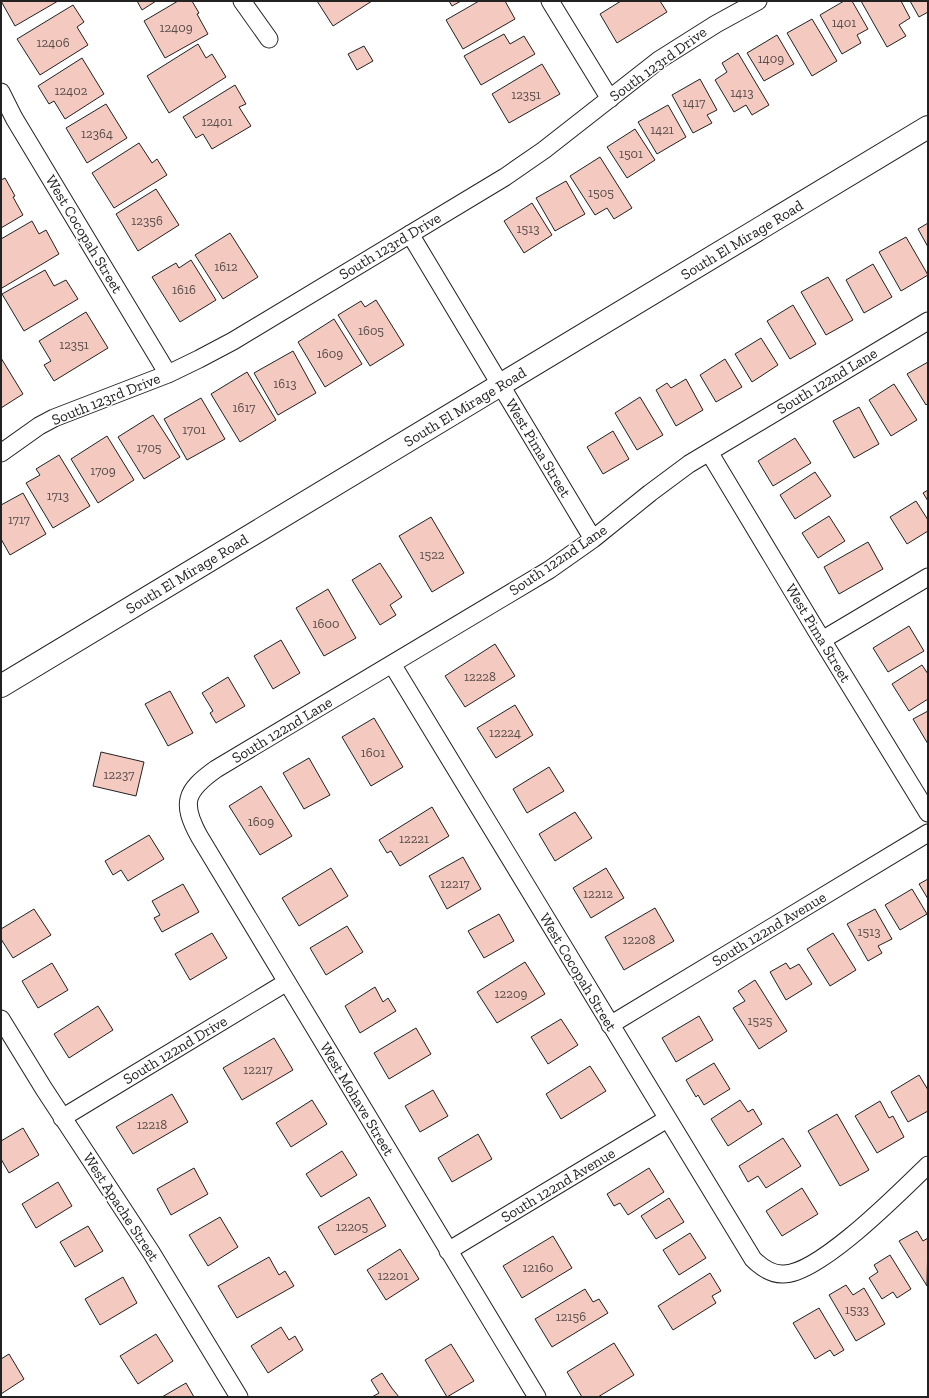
<svg xmlns="http://www.w3.org/2000/svg" width="929" height="1398" font-family="'Zilla Slab',serif">
	<style>
		.building { fill: #f3c9c0; stroke: #222 }
		.lines { fill: none; stroke-linecap: round; stroke-linejoin: round }
		.minor-casing { stroke: #222; stroke-width: 19 }
		.secondary-casing { stroke: #222; stroke-width: 24 }
		.minor { stroke: #fff; stroke-width: 17 }
		.secondary { stroke: #fff; stroke-width: 22 }
		.labels { text-anchor: middle; stroke-width: 3; stroke-linejoin: round; paint-order: stroke }
		.number-label { font-size: 13px; fill: #564c4a }
		.street-label { font-size: 15px; fill: #222; stroke: #fff }
	</style>
	<rect width="100%" height="100%" fill="#fff"/>
	<!-- building -->
	<path class="building" d="M 1,1 L 58,1 L 15,26 Z
		M 137,1 L 156,1 L 142,10 Z
		M 178,1 L 192,1 L 199,13 L 197,14 L 208,34 L 165,58 L 144,21 Z
		M 317,1 L 372,1 L 333,26 Z
		M 449,1 L 461,1 L 452,6 Z
		M 479,1 L 505,1 L 515,19 L 463,49 L 446,20 Z
		M 621,1 L 660,1 L 667,12 L 617,43 L 600,14 Z
		M 844,1 L 852,1 L 868,29 L 857,35 L 861,43 L 842,54 L 820,15 Z
		M 861,1 L 901,1 L 910,18 L 899,25 L 906,36 L 887,47 Z
		M 910,1 L 928,1 L 928,12 L 919,17 Z
		M 73,5 L 84,22 L 77,27 L 88,45 L 40,75 L 17,39 Z
		M 812,19 L 837,61 L 812,76 L 787,33 Z
		M 504,34 L 510,44 L 524,36 L 535,54 L 481,85 L 464,56 Z
		M 777,35 L 794,64 L 764,81 L 747,53 Z
		M 198,44 L 206,58 L 212,54 L 226,77 L 169,113 L 147,76 Z
		M 364,46 L 373,61 L 357,70 L 348,54 Z
		M 738,53 L 769,105 L 752,115 L 746,105 L 734,112 L 715,80 L 727,72 L 722,63 Z
		M 82,58 L 104,94 L 65,119 L 54,101 L 49,104 L 38,86 Z
		M 542,64 L 560,94 L 509,123 L 492,94 Z
		M 700,79 L 717,110 L 707,115 L 712,123 L 693,133 L 672,95 Z
		M 235,85 L 246,104 L 239,107 L 251,126 L 212,149 L 203,134 L 196,138 L 183,117 Z
		M 106,104 L 127,138 L 87,163 L 66,128 Z
		M 668,105 L 686,137 L 657,154 L 638,122 Z
		M 635,129 L 655,160 L 627,178 L 607,147 Z
		M 139,143 L 152,163 L 157,159 L 167,175 L 114,208 L 92,173 Z
		M 600,157 L 632,208 L 614,219 L 607,208 L 595,215 L 570,176 Z
		M 5,178 L 15,196 L 13,197 L 23,215 L 1,228 L 1,180 Z
		M 566,181 L 585,214 L 555,231 L 536,198 Z
		M 156,189 L 179,225 L 138,251 L 116,214 Z
		M 532,203 L 552,235 L 524,253 L 504,221 Z
		M 32,221 L 39,234 L 46,230 L 59,254 L 2,288 L 1,286 L 1,239 Z
		M 928,223 L 928,247 L 918,229 Z
		M 230,233 L 258,277 L 223,299 L 195,255 Z
		M 906,237 L 928,275 L 901,291 L 879,252 Z
		M 191,260 L 216,300 L 180,322 L 152,277 L 176,263 L 179,268 Z
		M 873,264 L 892,297 L 864,313 L 846,280 Z
		M 45,270 L 54,286 L 66,280 L 78,299 L 24,331 L 2,294 Z
		M 828,277 L 853,320 L 826,335 L 801,292 Z
		M 376,300 L 404,345 L 370,366 L 338,315 L 361,301 L 365,307 Z
		M 793,305 L 816,344 L 790,359 L 767,321 Z
		M 86,312 L 108,348 L 54,381 L 44,365 L 51,361 L 39,341 Z
		M 334,319 L 362,364 L 325,387 L 298,342 Z
		M 761,338 L 778,365 L 752,382 L 735,354 Z
		M 293,351 L 316,393 L 278,415 L 254,373 Z
		M 1,358 L 23,394 L 1,408 Z
		M 725,359 L 742,387 L 716,402 L 700,375 Z
		M 928,362 L 928,403 L 926,405 L 907,374 Z
		M 247,372 L 276,420 L 240,442 L 211,394 Z
		M 686,379 L 703,410 L 676,426 L 656,390 L 667,383 L 671,388 Z
		M 894,384 L 917,420 L 891,436 L 869,400 Z
		M 640,397 L 663,435 L 637,450 L 615,413 Z
		M 201,398 L 225,439 L 187,460 L 164,419 Z
		M 859,407 L 879,444 L 854,458 L 833,421 Z
		M 153,415 L 180,457 L 144,479 L 118,437 Z
		M 613,431 L 629,459 L 603,474 L 587,447 Z
		M 107,436 L 134,480 L 98,503 L 71,459 Z
		M 795,438 L 811,463 L 773,486 L 758,461 Z
		M 59,455 L 90,506 L 53,528 L 26,483 L 40,475 L 36,469 Z
		M 815,472 L 831,496 L 795,519 L 780,495 Z
		M 928,490 L 928,501 L 923,493 Z
		M 23,493 L 46,534 L 10,555 L 1,539 L 1,505 Z
		M 916,501 L 928,520 L 928,531 L 907,544 L 890,517 Z
		M 829,516 L 845,541 L 818,558 L 802,533 Z
		M 431,517 L 464,573 L 432,592 L 399,536 Z
		M 868,542 L 883,569 L 839,594 L 824,567 Z
		M 380,563 L 402,597 L 390,605 L 396,615 L 380,625 L 352,580 Z
		M 328,589 L 356,638 L 324,656 L 296,608 Z
		M 909,626 L 924,651 L 888,672 L 873,648 Z
		M 281,640 L 300,673 L 273,689 L 254,656 Z
		M 495,644 L 515,676 L 465,707 L 445,676 Z
		M 922,665 L 928,674 L 928,699 L 909,711 L 892,684 Z
		M 228,677 L 245,706 L 216,723 L 210,713 L 213,711 L 202,693 Z
		M 170,691 L 193,733 L 168,746 L 145,704 Z
		M 515,705 L 533,735 L 496,758 L 477,728 Z
		M 928,711 L 928,744 L 913,719 Z
		M 374,718 L 403,767 L 371,786 L 342,737 Z
		M 101,752 L 144,762 L 136,796 L 93,786 Z
		M 309,758 L 330,795 L 304,809 L 283,773 Z
		M 549,767 L 564,791 L 527,813 L 513,789 Z
		M 261,786 L 292,836 L 260,855 L 229,806 Z
		M 432,807 L 449,836 L 400,866 L 391,851 L 387,853 L 379,840 Z
		M 575,812 L 592,838 L 555,861 L 539,834 Z
		M 149,835 L 164,859 L 128,881 L 121,870 L 113,875 L 105,861 Z
		M 463,857 L 481,889 L 447,909 L 429,876 Z
		M 331,868 L 348,896 L 299,926 L 282,898 Z
		M 606,868 L 624,898 L 591,918 L 573,888 Z
		M 928,879 L 928,899 L 919,884 Z
		M 183,884 L 199,912 L 162,932 L 154,918 L 160,915 L 152,901 Z
		M 912,889 L 927,914 L 900,930 L 885,905 Z
		M 655,908 L 674,941 L 624,970 L 605,937 Z
		M 34,909 L 51,935 L 13,958 L 1,939 L 1,929 Z
		M 875,909 L 892,939 L 878,946 L 882,953 L 868,961 L 847,924 Z
		M 499,914 L 514,941 L 484,958 L 468,931 Z
		M 347,926 L 363,952 L 326,975 L 310,948 Z
		M 212,933 L 227,958 L 190,980 L 175,954 Z
		M 833,933 L 856,970 L 830,986 L 807,949 Z
		M 525,962 L 545,994 L 497,1023 L 477,992 Z
		M 52,963 L 68,990 L 38,1008 L 22,981 Z
		M 786,963 L 790,969 L 799,964 L 812,984 L 786,1000 L 770,972 Z
		M 755,980 L 787,1031 L 759,1049 L 733,1008 L 745,1001 L 738,991 Z
		M 375,987 L 383,1002 L 388,998 L 396,1011 L 360,1033 L 345,1006 Z
		M 98,1006 L 113,1030 L 69,1058 L 54,1034 Z
		M 699,1016 L 713,1040 L 676,1062 L 662,1038 Z
		M 561,1019 L 578,1045 L 548,1064 L 531,1037 Z
		M 416,1028 L 431,1054 L 389,1079 L 374,1053 Z
		M 274,1038 L 293,1070 L 242,1100 L 223,1068 Z
		M 714,1063 L 730,1089 L 704,1105 L 698,1095 L 696,1097 L 686,1080 Z
		M 590,1066 L 606,1091 L 561,1119 L 546,1094 Z
		M 919,1075 L 928,1090 L 928,1111 L 908,1122 L 891,1092 Z
		M 433,1090 L 448,1116 L 420,1132 L 405,1106 Z
		M 172,1094 L 188,1122 L 133,1154 L 116,1127 Z
		M 312,1100 L 327,1124 L 291,1147 L 276,1123 Z
		M 740,1100 L 748,1112 L 753,1109 L 762,1124 L 728,1146 L 711,1119 Z
		M 880,1101 L 889,1118 L 893,1116 L 904,1137 L 877,1153 L 855,1116 Z
		M 837,1114 L 869,1170 L 840,1186 L 808,1131 Z
		M 23,1128 L 39,1155 L 9,1173 L 1,1159 L 1,1141 Z
		M 478,1134 L 492,1159 L 452,1182 L 438,1158 Z
		M 783,1138 L 801,1166 L 766,1188 L 758,1176 L 748,1182 L 739,1166 Z
		M 342,1151 L 357,1175 L 321,1197 L 306,1174 Z
		M 194,1168 L 208,1194 L 171,1215 L 157,1189 Z
		M 649,1168 L 664,1192 L 628,1215 L 620,1203 L 614,1206 L 607,1194 Z
		M 58,1182 L 72,1206 L 36,1228 L 22,1204 Z
		M 802,1188 L 818,1214 L 782,1236 L 766,1211 Z
		M 369,1197 L 386,1226 L 335,1255 L 318,1227 Z
		M 669,1198 L 684,1222 L 656,1239 L 641,1216 Z
		M 220,1217 L 238,1247 L 208,1266 L 189,1235 Z
		M 88,1226 L 103,1251 L 75,1267 L 60,1242 Z
		M 917,1231 L 923,1241 L 928,1238 L 927,1286 L 899,1241 Z
		M 690,1233 L 706,1258 L 679,1275 L 663,1250 Z
		M 553,1236 L 572,1268 L 522,1298 L 503,1266 Z
		M 400,1249 L 419,1279 L 386,1300 L 367,1270 Z
		M 890,1255 L 911,1289 L 897,1298 L 893,1292 L 882,1299 L 869,1278 L 878,1272 L 874,1265 Z
		M 269,1257 L 279,1275 L 285,1271 L 294,1286 L 237,1318 L 218,1286 Z
		M 710,1273 L 721,1291 L 712,1296 L 716,1303 L 673,1330 L 658,1306 Z
		M 123,1277 L 137,1303 L 100,1325 L 85,1299 Z
		M 846,1285 L 853,1295 L 864,1288 L 885,1324 L 856,1341 L 829,1295 Z
		M 585,1289 L 593,1302 L 599,1299 L 608,1313 L 552,1347 L 535,1319 Z
		M 819,1308 L 844,1350 L 834,1356 L 830,1350 L 815,1359 L 793,1323 Z
		M 281,1327 L 289,1340 L 295,1336 L 303,1350 L 268,1373 L 251,1346 Z
		M 156,1334 L 173,1361 L 138,1384 L 120,1356 Z
		M 614,1343 L 634,1375 L 598,1397 L 582,1397 L 567,1372 Z
		M 451,1344 L 474,1381 L 447,1397 L 425,1360 Z
		M 9,1354 L 24,1379 L 1,1394 L 1,1359 Z
		M 382,1373 L 391,1387 L 399,1397 L 372,1397 L 379,1393 L 371,1380 Z
		M 186,1383 L 194,1397 L 162,1397 Z"/>
	<g class="lines">
		<defs>
			<path id="minor" d="M 242,1 L 269,39
				M 550,1 L 610,99
				M 1,92 L 14,118 L 168,374
				M 410,234 L 593,539
				M 709,452 L 822,640 L 928,813
				M 1,453 L 39,426 L 54,418 L 168,374 L 199,359 L 233,341 L 505,177 L 544,150 L 659,60 L 716,24 L 758,1
				M 822,640 L 928,577
				M 392,664 L 753,1259 C 761,1267 770,1274 782,1274 C 818,1276 901,1191 928,1165
				M 1,1019 L 44,1089 L 151,1252 L 239,1397
				M 610,1025 L 928,833
				M 62,1118 L 287,982
				M 448,1251 L 667,1119
				M 537,1397 L 199,836 C 181,803 185,791 216,769 L 549,570 L 593,539 L 650,493 L 689,464 L 928,321"/>
			<path id="secondary" d="M 1,686 L 928,127"/>
		</defs>
		<!-- minor casing -->
		<use href="#minor" class="minor-casing"/>
		<!-- secondary casing -->
		<use href="#secondary" class="secondary-casing"/>
		<!-- minor -->
		<use href="#minor" class="minor"/>
		<!-- secondary -->
		<use href="#secondary" class="secondary"/>
	</g>
	<g class="labels">
		<!-- number labels -->
		<g class="number-label">
			<text x="844" y="27">1401</text>
			<text x="176" y="32">12409</text>
			<text x="53" y="47">12406</text>
			<text x="771" y="63">1409</text>
			<text x="71" y="95">12402</text>
			<text x="742" y="97">1413</text>
			<text x="526" y="99">12351</text>
			<text x="694" y="107">1417</text>
			<text x="217" y="126">12401</text>
			<text x="662" y="134">1421</text>
			<text x="97" y="138">12364</text>
			<text x="631" y="158">1501</text>
			<text x="601" y="197">1505</text>
			<text x="147" y="225">12356</text>
			<text x="528" y="233">1513</text>
			<text x="226" y="271">1612</text>
			<text x="184" y="294">1616</text>
			<text x="371" y="335">1605</text>
			<text x="74" y="349">12351</text>
			<text x="330" y="358">1609</text>
			<text x="285" y="388">1613</text>
			<text x="244" y="412">1617</text>
			<text x="194" y="434">1701</text>
			<text x="149" y="452">1705</text>
			<text x="103" y="475">1709</text>
			<text x="58" y="500">1713</text>
			<text x="19" y="524">1717</text>
			<text x="432" y="559">1522</text>
			<text x="326" y="628">1600</text>
			<text x="480" y="681">12228</text>
			<text x="505" y="737">12224</text>
			<text x="373" y="757">1601</text>
			<text x="119" y="779">12237</text>
			<text x="261" y="826">1609</text>
			<text x="414" y="843">12221</text>
			<text x="455" y="888">12217</text>
			<text x="598" y="898">12212</text>
			<text x="869" y="936">1513</text>
			<text x="639" y="944">12208</text>
			<text x="511" y="998">12209</text>
			<text x="760" y="1025">1525</text>
			<text x="258" y="1074">12217</text>
			<text x="152" y="1129">12218</text>
			<text x="352" y="1231">12205</text>
			<text x="538" y="1272">12160</text>
			<text x="393" y="1280">12201</text>
			<text x="857" y="1314">1533</text>
			<text x="571" y="1321">12156</text>
		</g>
		<!-- street labels -->
		<g class="street-label">
			<text transform="translate(658 64) rotate(-36)" y="5">South 123rd Drive</text>
			<text transform="translate(84 234) rotate(59)" y="5">West Cocopah Street</text>
			<text transform="translate(742 240) rotate(-31)" y="5">South El Mirage Road</text>
			<text transform="translate(390 246) rotate(-31)" y="5">South 123rd Drive</text>
			<text transform="translate(827 381) rotate(-31)" y="5">South 122nd Lane</text>
			<text transform="translate(106 399) rotate(-22)" y="5">South 123rd Drive</text>
			<text transform="translate(465 407) rotate(-31)" y="5">South El Mirage Road</text>
			<text transform="translate(538 448) rotate(59)" y="5">West Pima Street</text>
			<text transform="translate(558 560) rotate(-34)" y="5">South 122nd Lane</text>
			<text transform="translate(187 574) rotate(-31)" y="5">South El Mirage Road</text>
			<text transform="translate(818 633) rotate(59)" y="5">West Pima Street</text>
			<text transform="translate(282 730) rotate(-31)" y="5">South 122nd Lane</text>
			<text transform="translate(769 929) rotate(-31)" y="5">South 122nd Avenue</text>
			<text transform="translate(578 972) rotate(59)" y="5">West Cocopah Street</text>
			<text transform="translate(175 1050) rotate(-31)" y="5">South 122nd Drive</text>
			<text transform="translate(357 1099) rotate(59)" y="5">West Mohave Street</text>
			<text transform="translate(558 1185) rotate(-31)" y="5">South 122nd Avenue</text>
			<text transform="translate(121 1207) rotate(57)" y="5">West Apache Street</text>
		</g>
	</g>
	<!-- border -->
	<rect width="929" height="1398" fill="none" stroke="#222222" stroke-width="4"/>
</svg>
